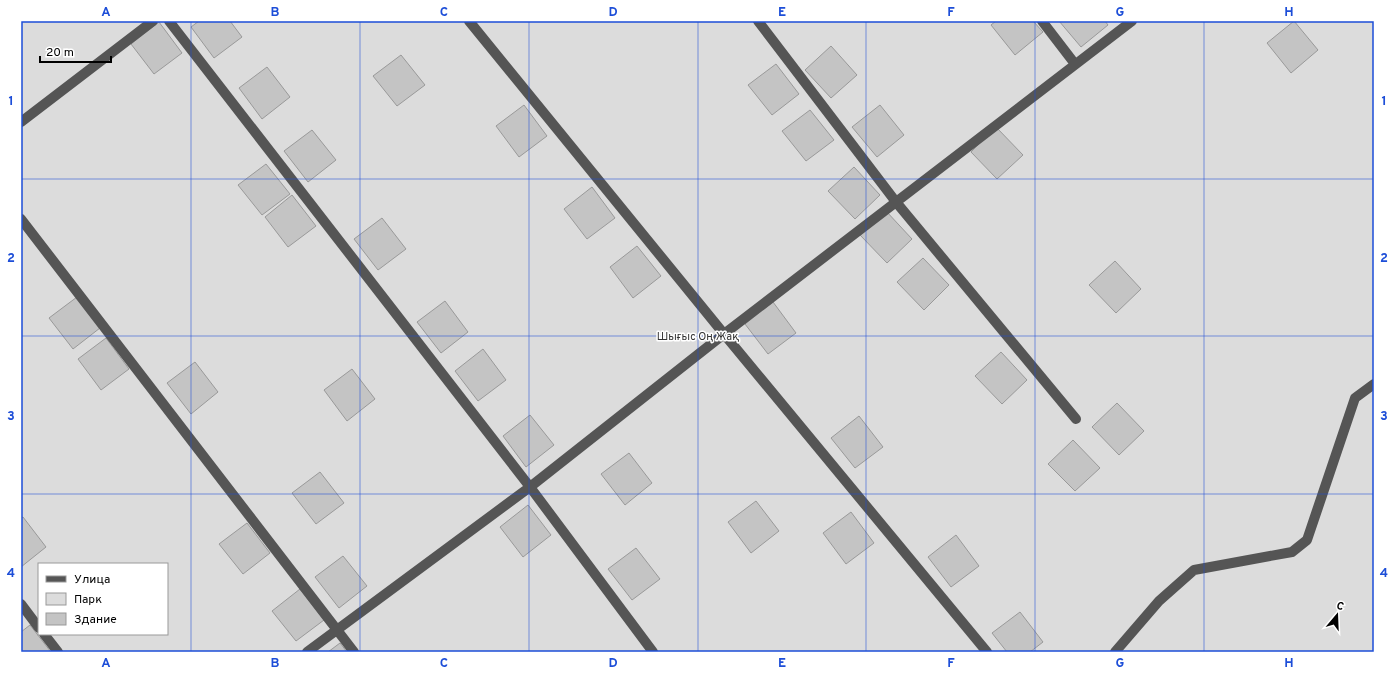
<svg xmlns="http://www.w3.org/2000/svg" width="1395" height="673" font-family="Overpass,sans-serif">
	<style>
		.green { fill: #dcdcdc; fill-rule: evenodd }
		.building { fill: #c4c4c4; stroke: #999 }
		.lines { fill: none; stroke-linecap: round; stroke-linejoin: round }
		.minor { stroke: #555; stroke-width: 10 }
		.grid { fill: none; stroke: #1d4ed8; stroke-width: 1; stroke-opacity: 0.55 }
		.labels { text-anchor: middle; stroke-width: 3; stroke-linejoin: round; paint-order: stroke }
		.park-label { font-size: 11px; fill: #333; stroke: #fff }
		.neatline { fill: none; stroke: #1d4ed8; stroke-width: 1.5 }
		.grid-label { font-size: 13px; text-anchor: middle; font-weight: bold; fill: #1d4ed8 }
	</style>
	<rect width="100%" height="100%" fill="#fff"/>
	<!-- green -->
	<path class="green" d="M 21,21 L 1374,21 L 1374,652 L 21,652 ZM 39,564 L 167,564 L 167,634 L 39,634 Z"/>
	<!-- building -->
	<path class="building" d="M 199,21 L 230,21 L 242,37 L 214,58 L 191,27 Z
		M 996,21 L 1033,21 L 1043,32 L 1015,55 L 991,25 Z
		M 1059,21 L 1105,21 L 1108,25 L 1081,47 Z
		M 1294,21 L 1318,50 L 1291,73 L 1267,43 Z
		M 159,22 L 182,53 L 154,74 L 131,44 Z
		M 831,46 L 857,75 L 831,98 L 805,70 Z
		M 401,55 L 425,85 L 397,106 L 373,76 Z
		M 776,64 L 799,94 L 772,115 L 748,85 Z
		M 267,67 L 290,97 L 262,119 L 239,88 Z
		M 524,105 L 547,136 L 519,157 L 496,126 Z
		M 880,105 L 904,135 L 877,157 L 852,127 Z
		M 810,110 L 834,140 L 806,161 L 782,131 Z
		M 996,127 L 1023,155 L 997,179 L 971,152 Z
		M 312,130 L 336,160 L 308,182 L 284,151 Z
		M 266,164 L 290,194 L 262,215 L 238,185 Z
		M 854,167 L 880,195 L 855,219 L 828,191 Z
		M 592,187 L 615,218 L 587,239 L 564,209 Z
		M 292,195 L 316,226 L 288,247 L 265,217 Z
		M 886,211 L 912,239 L 887,263 L 860,235 Z
		M 382,218 L 406,249 L 378,270 L 354,239 Z
		M 637,246 L 661,276 L 633,298 L 610,267 Z
		M 923,258 L 949,285 L 924,310 L 897,282 Z
		M 1115,261 L 1141,289 L 1116,313 L 1089,285 Z
		M 77,297 L 100,328 L 73,349 L 49,318 Z
		M 445,301 L 468,332 L 441,353 L 417,322 Z
		M 773,302 L 796,333 L 768,354 L 745,324 Z
		M 106,338 L 129,369 L 101,390 L 78,359 Z
		M 483,349 L 506,380 L 478,401 L 455,371 Z
		M 1001,352 L 1027,380 L 1002,404 L 975,376 Z
		M 195,362 L 218,392 L 191,414 L 167,383 Z
		M 352,369 L 375,399 L 347,421 L 324,390 Z
		M 1117,403 L 1144,431 L 1119,455 L 1092,427 Z
		M 530,415 L 554,445 L 526,467 L 503,436 Z
		M 859,416 L 883,447 L 855,468 L 831,438 Z
		M 1073,440 L 1100,468 L 1075,491 L 1048,464 Z
		M 629,453 L 652,483 L 625,505 L 601,474 Z
		M 320,472 L 344,503 L 316,524 L 292,493 Z
		M 756,501 L 779,531 L 751,553 L 728,522 Z
		M 528,505 L 551,535 L 523,557 L 500,527 Z
		M 851,512 L 874,543 L 846,564 L 823,533 Z
		M 23,517 L 46,547 L 21,567 L 21,518 Z
		M 247,523 L 270,553 L 243,574 L 219,544 Z
		M 956,535 L 979,566 L 951,587 L 928,557 Z
		M 636,548 L 660,579 L 632,600 L 608,569 Z
		M 343,556 L 367,586 L 339,608 L 315,577 Z
		M 300,589 L 324,620 L 296,641 L 272,611 Z
		M 1020,612 L 1043,642 L 1030,652 L 1007,652 L 992,633 Z
		M 30,625 L 51,652 L 21,652 L 21,632 Z
		M 340,643 L 347,652 L 328,652 Z"/>
	<g class="lines">
		<!-- minor -->
		<path class="minor" d="M 169,21 L 530,487 L 653,652
			M 758,21 L 896,202 L 1076,419
			M 1042,21 L 1075,64
			M 21,122 L 153,21
			M 21,219 L 354,652
			M 21,604 L 39,628
			M 44,634 L 58,652
			M 307,652 L 530,487 L 724,334 L 469,21
			M 987,652 L 724,334 L 1132,21
			M 1115,652 L 1159,601 L 1194,570 L 1292,552 L 1307,540 L 1355,398 L 1374,384"/>
	</g>
	<!-- grid -->
	<path class="grid" d="M 191,21 L 191,652M 360,21 L 360,652M 529,21 L 529,652M 698,21 L 698,652M 866,21 L 866,652M 1035,21 L 1035,652M 1204,21 L 1204,652M 21,179 L 1374,179M 21,336 L 1374,336M 21,494 L 1374,494"/>
	<g class="labels">
		<!-- park labels -->
		<g class="park-label">
			<text x="698" y="340">Шығыс Оң Жақ</text>
		</g>
	</g>
	<!-- border -->
	<rect width="1395" height="673" fill="none" stroke="#ffffff" stroke-width="44"/>
	<!-- legend -->
	<rect x="38" y="563" width="130" height="72" fill="#ffffff" stroke="#999999"/>
	<rect x="46" y="576" width="20" height="6" fill="#555555" stroke="#999999"/>
	<text x="74" y="583" font-size="12" fill="#000000">Улица</text>
	<rect x="46" y="593" width="20" height="12" fill="#dcdcdc" stroke="#999999"/>
	<text x="74" y="603" font-size="12" fill="#000000">Парк</text>
	<rect x="46" y="613" width="20" height="12" fill="#c4c4c4" stroke="#999999"/>
	<text x="74" y="623" font-size="12" fill="#000000">Здание</text>
	<!-- north arrow -->
	<g transform="translate(1337 615) rotate(19)" stroke="#ffffff" stroke-width="3" paint-order="stroke">
	<path d="M0-3L7 15L0 10L-7 15Z" fill="#000000"/>
	<text y="-6" font-size="11" font-weight="bold" text-anchor="middle" fill="#000000">С</text>
	</g>
	<!-- scale -->
	<path d="M40 56v6h71v-6" fill="none" stroke="#000000" stroke-width="2"/>
	<text x="46" y="56" font-size="12" fill="#000000" stroke="#ffffff" stroke-width="3" paint-order="stroke">20 m</text>
	<rect x="22" y="22" width="1351" height="629" class="neatline"/>
	<g class="grid-label">
		<text x="106" y="16">A</text>
		<text x="275" y="16">B</text>
		<text x="444" y="16">C</text>
		<text x="613" y="16">D</text>
		<text x="782" y="16">E</text>
		<text x="951" y="16">F</text>
		<text x="1120" y="16">G</text>
		<text x="1289" y="16">H</text>
		<text x="11" y="105">1</text>
		<text x="1384" y="105">1</text>
		<text x="11" y="262">2</text>
		<text x="1384" y="262">2</text>
		<text x="11" y="420">3</text>
		<text x="1384" y="420">3</text>
		<text x="11" y="577">4</text>
		<text x="1384" y="577">4</text>
		<text x="106" y="667">A</text>
		<text x="275" y="667">B</text>
		<text x="444" y="667">C</text>
		<text x="613" y="667">D</text>
		<text x="782" y="667">E</text>
		<text x="951" y="667">F</text>
		<text x="1120" y="667">G</text>
		<text x="1289" y="667">H</text>
	</g>
</svg>
